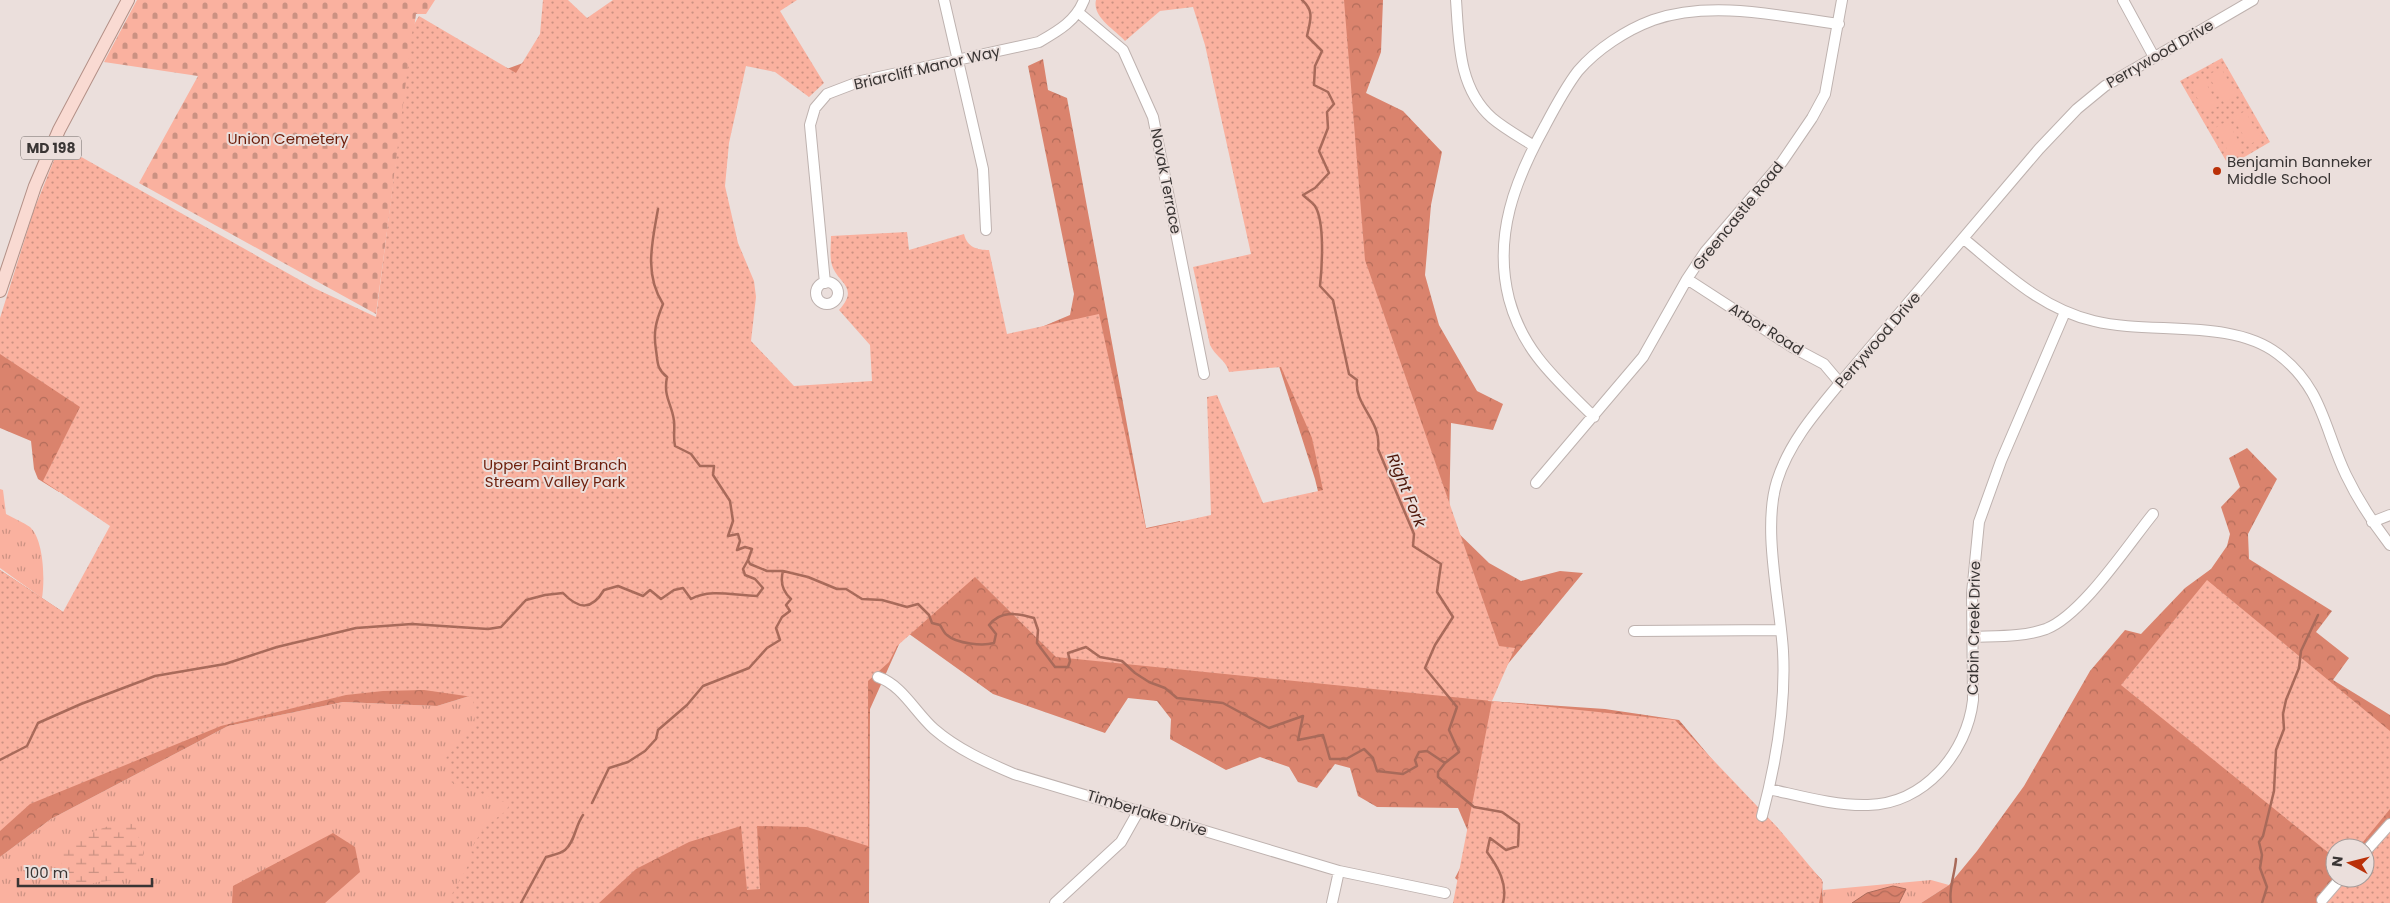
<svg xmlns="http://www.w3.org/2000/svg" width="2390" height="903" font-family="Poppins,sans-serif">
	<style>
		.grass { fill: url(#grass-tufts) }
		.forest { fill: url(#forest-crowns); fill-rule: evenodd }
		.wetland { fill: url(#wetland-marsh) }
		.cemetery { fill: url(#cemetery-stones) }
		.park { fill: url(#park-dots) }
		.pitch { fill: #fab19f }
		.water { fill: url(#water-waves); stroke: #a86a5a }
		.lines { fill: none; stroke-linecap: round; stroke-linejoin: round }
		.stream { stroke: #a86a5a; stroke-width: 2.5 }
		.minor-casing { stroke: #beb2af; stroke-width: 12 }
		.major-casing { stroke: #b39087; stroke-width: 14 }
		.minor { stroke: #fff; stroke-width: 10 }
		.major { stroke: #f9dad2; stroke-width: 12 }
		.poi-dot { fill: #ba3008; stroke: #ebdfdc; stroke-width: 2 }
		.labels { text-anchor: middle; stroke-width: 4; stroke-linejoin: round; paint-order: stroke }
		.shield { fill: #ebdfdc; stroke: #6e6866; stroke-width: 1 }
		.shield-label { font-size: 14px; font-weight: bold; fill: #393534 }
		.street-label { font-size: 15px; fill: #393534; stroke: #ebdfdc }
		.park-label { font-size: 15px; fill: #6d1f0c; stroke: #ebdfdc }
		.poi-label { font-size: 15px; fill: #393534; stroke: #ebdfdc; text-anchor: start }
		.water-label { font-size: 16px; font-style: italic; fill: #4e170a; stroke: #ebdfdc }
	</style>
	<defs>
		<pattern id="grass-tufts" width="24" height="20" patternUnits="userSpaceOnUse" patternTransform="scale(1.25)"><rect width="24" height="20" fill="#fab19f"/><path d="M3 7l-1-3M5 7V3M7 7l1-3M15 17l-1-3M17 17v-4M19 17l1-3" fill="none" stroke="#cb9182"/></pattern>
		<pattern id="forest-crowns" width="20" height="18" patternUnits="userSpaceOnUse" patternTransform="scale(1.25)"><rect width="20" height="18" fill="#da836d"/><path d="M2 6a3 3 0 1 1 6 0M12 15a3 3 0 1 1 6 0" fill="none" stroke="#b26c5a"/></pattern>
		<pattern id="wetland-marsh" width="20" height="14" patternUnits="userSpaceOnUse" patternTransform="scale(1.25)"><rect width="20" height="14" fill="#fab19f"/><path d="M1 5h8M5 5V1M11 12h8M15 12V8" fill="none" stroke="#cb9182"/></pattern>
		<pattern id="cemetery-stones" width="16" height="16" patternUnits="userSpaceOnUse" patternTransform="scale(1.25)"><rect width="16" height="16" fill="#fab19f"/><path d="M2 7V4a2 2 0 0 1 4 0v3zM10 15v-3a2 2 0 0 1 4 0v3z" fill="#cb9182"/></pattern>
		<pattern id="park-dots" width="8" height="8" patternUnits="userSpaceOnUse" patternTransform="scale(1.25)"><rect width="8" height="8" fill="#fab19f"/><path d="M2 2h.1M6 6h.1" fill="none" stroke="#cb9182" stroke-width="1.8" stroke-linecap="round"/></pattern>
		<pattern id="water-waves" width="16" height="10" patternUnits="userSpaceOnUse" patternTransform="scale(1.25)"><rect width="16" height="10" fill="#d8806b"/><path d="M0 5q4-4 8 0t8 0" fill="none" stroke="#b06a59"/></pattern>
	</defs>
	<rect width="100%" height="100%" fill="#ebdfdc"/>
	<!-- grass -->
	<path class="grass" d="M 0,489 L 3,490 L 6,514 C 13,518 23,522 30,527 C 44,540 45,580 42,598 L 0,568 Z
		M 629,662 L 454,903 L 0,903 L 0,857 L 51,819 L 228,726 L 343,702 L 437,706 L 547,672 Z
		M 1931,880 L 1949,885 L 1921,903 L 1823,903 L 1823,890 Z"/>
	<!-- forest -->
	<path class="forest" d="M 1203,0 L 1383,0 L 1381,52 L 1366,93 L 1403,111 L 1442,152 L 1431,205 L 1425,275 L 1439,325 L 1477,391 L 1503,404 L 1493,430 L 1451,423 L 1449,524 L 1489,563 L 1521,581 L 1560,571 L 1583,573 L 1507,665 L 1488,701 L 1605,709 L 1679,720 L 1747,801 L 1822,880 L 1823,903 L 1484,903 L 1455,878 L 1473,843 L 1458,808 L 1377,807 L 1358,796 L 1350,768 L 1335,764 L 1317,788 L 1298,782 L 1289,767 L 1260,757 L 1226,770 L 1170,739 L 1171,719 L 1157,701 L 1128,698 L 1105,733 L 993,694 L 905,631 L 870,709 L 869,903 L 454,903 L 502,834 L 547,672 L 437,706 L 343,702 L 228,726 L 51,819 L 0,857 L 0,570 L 63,612 L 249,624 L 498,72 L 523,63 L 711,195 L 742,362 L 837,413 L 1070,315 L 1074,294 L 1028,66 L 1043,59 L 1048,90 L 1067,98 L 1146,528 L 1180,521 L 1198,584 L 1342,590 L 1315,479 L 1277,360 L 1254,267 Z
		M 0,351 L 91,378 L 59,492 L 38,479 L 34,469 L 31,441 L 0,428 Z
		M 2247,448 L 2277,479 L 2248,534 L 2249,559 L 2332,611 L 2316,632 L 2349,658 L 2333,680 L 2390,715 L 2390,903 L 1921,903 L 1949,885 L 1977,851 L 2024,786 L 2090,671 L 2125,630 L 2141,634 L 2185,588 L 2211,569 L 2227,546 L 2230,534 L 2221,507 L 2240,487 L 2229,458 ZM 2335,848 L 2365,848 L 2365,878 L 2335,878 Z
		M 333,833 L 355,847 L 360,872 L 325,903 L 232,903 L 233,886 Z"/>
	<!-- wetland -->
	<path class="wetland" d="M 122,821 L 135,825 L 144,853 L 138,870 L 118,880 L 98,882 L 78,888 L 62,879 L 61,851 L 68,841 Z"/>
	<!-- cemetery -->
	<path class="cemetery" d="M 137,0 L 435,0 L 426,14 L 416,14 L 376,314 L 139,183 L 198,76 L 104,62 Z"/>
	<!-- park -->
	<path class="park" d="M 543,0 L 568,0 L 587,18 L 613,0 L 797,0 L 780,11 L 824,83 L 809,97 L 775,72 L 746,66 L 729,143 L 725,186 L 738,243 L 754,281 L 756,297 L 751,341 L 794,386 L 872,381 L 870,345 L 839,310 C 859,288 840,284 833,268 C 829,259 831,245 831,236 L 907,232 L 909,250 L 964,234 C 967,247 977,250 989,250 L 1007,334 L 1099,314 L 1146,529 L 1211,515 L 1207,397 L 1217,395 L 1263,503 L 1323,490 L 1312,438 L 1281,367 L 1229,372 C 1226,360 1215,356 1210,345 L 1193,267 L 1251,254 L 1205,45 L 1193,7 L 1160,11 L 1125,41 C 1114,29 1092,17 1096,0 L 1344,0 L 1365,260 L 1499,646 L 1515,648 L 1492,701 L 1675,720 L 1778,828 L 1823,882 L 1819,903 L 1453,903 L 1492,701 L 1056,657 L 975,577 L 897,646 L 889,662 L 868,681 L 868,846 L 807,827 L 757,826 L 760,889 L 747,890 L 741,826 L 689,842 L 636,869 L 599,903 L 447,903 L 474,855 L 470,851 L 483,829 L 507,810 L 509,804 L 451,782 L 451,770 L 445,759 L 475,725 L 473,697 L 424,690 L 383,691 L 346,695 L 221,726 L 30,804 L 0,831 L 0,570 L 63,612 L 110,526 L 43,481 L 80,407 L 0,354 L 0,318 L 34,210 L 60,145 L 314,288 L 376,317 L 413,26 L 419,16 L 516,73 L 540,34 Z
		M 2222,58 L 2270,142 L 2229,166 L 2180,81 Z
		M 2207,580 L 2390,731 L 2390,809 L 2358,848 L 2335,848 L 2335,858 L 2121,685 Z
		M 2390,821 L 2390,903 L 2322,903 L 2343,878 L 2365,878 L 2365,851 Z"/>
	<!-- pitch -->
	<path class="pitch" d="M 2221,68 L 2237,96 L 2224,103 L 2208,75 Z
		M 2203,78 L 2219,106 L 2206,113 L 2190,86 Z
		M 2245,111 L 2261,138 L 2249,145 L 2233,118 Z
		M 2227,121 L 2243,148 L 2231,156 L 2215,128 Z"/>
	<!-- water -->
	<path class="water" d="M 1893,886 L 1906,889 L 1899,903 L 1852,903 L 1867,893 Z"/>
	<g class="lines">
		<!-- stream -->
		<path class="stream" d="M 1302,0 C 1315,11 1310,21 1307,36 L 1322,51 L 1315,66 L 1314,85 L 1328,92 L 1334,104 L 1327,112 L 1328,128 L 1319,151 L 1329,173 L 1315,188 L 1303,195 C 1306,198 1312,202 1315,206 C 1325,222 1322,267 1320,286 L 1333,300 L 1349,374 L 1357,380 C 1354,406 1382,420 1378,449 L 1414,534 L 1413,546 L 1441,564 L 1437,592 L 1453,617 L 1435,645 L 1425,668 L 1457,707 L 1449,730 L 1459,752 L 1445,763 L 1438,772 L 1438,777 L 1474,807 L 1502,812 L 1519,824 L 1518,846 L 1506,850 L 1490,838 L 1487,852 C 1498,867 1508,884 1503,903
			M 658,209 C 652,243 644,274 663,304 C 656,321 653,332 656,350 C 658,362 656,368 667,377 C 663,397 672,404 674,421 C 675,430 673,437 675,446 L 691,454 L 700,466 L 714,466 L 713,475 L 730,501 L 733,521 L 728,536 L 738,534 L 740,541 L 737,550 L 745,547 L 752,549 L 748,560 L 750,564 L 767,571 L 783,571 L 808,577 L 837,589 L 846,589 L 862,599 L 882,600 L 907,607 L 918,604 L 929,615 L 932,623 L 940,625 C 942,628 944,633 947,635 C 957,644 983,646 994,643 L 996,634 L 989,625 C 1001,610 1017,613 1034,618 L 1038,630 L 1037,643 L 1055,667 L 1068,667 L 1070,661 L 1068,653 L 1086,647 L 1100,657 L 1122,661 L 1135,673 L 1149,682 L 1165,688 L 1177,698 L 1223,703 L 1269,728 L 1303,716 L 1298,740 L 1323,735 L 1330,759 L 1346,759 L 1364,749 L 1373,758 L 1377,771 L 1403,774 L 1417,766 L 1415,760 L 1419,752 L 1427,751 L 1445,763
			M 0,760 L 27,746 L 38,723 L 81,704 L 155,676 L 225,664 L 277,647 L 356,628 L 412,624 L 488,629 L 501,627 L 526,600 L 545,595 L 563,593 C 579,610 592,610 604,590 L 618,586 L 643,596 L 650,590 L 661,599 L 674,590 L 683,588 L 691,599 C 711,588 735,596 757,596 L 763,588 L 755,579 L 745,575 L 743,569 L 748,560
			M 592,803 L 609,768 L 628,762 L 645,751 L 656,739 L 658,730 L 687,705 L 703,686 L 749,668 L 767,648 L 780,640 L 776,628 L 782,617 L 790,611 L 786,605 L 791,599 C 782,591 780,582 783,571
			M 521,903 L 546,857 C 552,855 560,854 565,850 C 575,842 575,826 583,815
			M 1951,903 C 1948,890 1955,874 1956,859
			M 2262,903 L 2267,887 L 2260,868 L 2262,855 L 2259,842 L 2263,836 L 2274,791 L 2276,750 L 2284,729 L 2283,714 L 2286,700 L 2299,668 L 2301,651 L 2318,615"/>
		<defs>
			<path id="minor" d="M 944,0 L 983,169 L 986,230
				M 1456,0 C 1459,41 1458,88 1492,118 C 1505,129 1520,137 1534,146
				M 2123,0 L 2154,57
				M 1079,13 L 1123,50 L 1153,117 L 1204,374
				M 1964,239 C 2004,272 2042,309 2094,321 C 2150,335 2231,318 2278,354 C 2323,388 2324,429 2346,475 C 2358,500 2373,523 2390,545
				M 1687,279 L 1792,347 L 1824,364 L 1840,383
				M816 293a11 11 0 1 1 22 0a11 11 0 1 1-22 0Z
				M 825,283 L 810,125 L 815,108 L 827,94 L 861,81 L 1039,42 C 1058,31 1076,21 1084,0
				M 1594,417 C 1557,380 1523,352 1509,299 C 1493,236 1515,180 1545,126 C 1555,107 1565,88 1578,71 C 1597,49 1626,30 1653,20 C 1712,0 1779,16 1839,24
				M 1536,483 L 1643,357 L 1687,279 L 1705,252 L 1782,162 L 1812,118 L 1825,94 L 1842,0
				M 2372,522 L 2390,515
				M 1634,631 L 1781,630
				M 1973,637 C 1998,636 2023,637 2046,629 C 2082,615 2127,546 2153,514
				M 878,677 C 902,685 915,712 934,729 C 957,749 986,762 1014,774 L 1339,871 L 1445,893
				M 1769,789 C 1801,796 1835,806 1868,805 C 1924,804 1967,753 1973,700 L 1972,593 L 1979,522 L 2001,461 L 2065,312
				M 1762,816 C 1776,763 1786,706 1783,651 C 1780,601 1762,529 1777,481 C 1789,443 1815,413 1840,383 L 2039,149 L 2077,109 L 2105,86 L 2253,0
				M 2365,852 L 2390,824
				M 2322,900 L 2341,878
				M 1055,903 L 1121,842 L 1139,810
				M 1332,903 L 1339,871"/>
			<path id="major" d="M 0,291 L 35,186 L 59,130 L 128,0"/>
		</defs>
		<!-- minor casing -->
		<use href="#minor" class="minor-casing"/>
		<!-- major casing -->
		<use href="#major" class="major-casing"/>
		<!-- minor -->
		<use href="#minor" class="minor"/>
		<!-- major -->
		<use href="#major" class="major"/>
	</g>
	<!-- markers -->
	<circle class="poi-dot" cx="2217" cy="171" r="5"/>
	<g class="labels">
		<!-- shield labels -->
		<rect class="shield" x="21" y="136.5" width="60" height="23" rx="4"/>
		<g class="shield-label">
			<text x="51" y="153">MD 198</text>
		</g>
		<!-- street labels -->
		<g class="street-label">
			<text transform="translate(2160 54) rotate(-30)" y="5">Perrywood Drive</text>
			<text transform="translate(927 68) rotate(-13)" y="5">Briarcliff Manor Way</text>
			<text transform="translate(1166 181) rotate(79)" y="5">Novak Terrace</text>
			<text transform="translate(1738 216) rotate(-51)" y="5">Greencastle Road</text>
			<text transform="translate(1766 329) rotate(32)" y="5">Arbor Road</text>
			<text transform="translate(1878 340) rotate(-49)" y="5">Perrywood Drive</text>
			<text transform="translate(1974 628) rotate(-89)" y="5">Cabin Creek Drive</text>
			<text transform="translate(1147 813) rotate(17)" y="5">Timberlake Drive</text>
		</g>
		<!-- park labels -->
		<g class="park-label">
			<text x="288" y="144">Union Cemetery</text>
			<text x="555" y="470">Upper Paint Branch<tspan x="555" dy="17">Stream Valley Park</tspan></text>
		</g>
		<!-- poi labels -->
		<g class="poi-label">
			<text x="2227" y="167">Benjamin Banneker<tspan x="2227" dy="17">Middle School</tspan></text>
		</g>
		<!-- water labels -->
		<g class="water-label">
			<text transform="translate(1407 490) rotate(68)" y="6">Right Fork</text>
		</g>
	</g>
	<!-- north arrow -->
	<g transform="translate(2350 863) rotate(277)"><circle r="24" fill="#ebdfdc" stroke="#a49b99"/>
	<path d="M0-4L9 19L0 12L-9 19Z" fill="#ba3008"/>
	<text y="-8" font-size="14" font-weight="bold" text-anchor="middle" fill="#393534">N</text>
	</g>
	<!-- scale -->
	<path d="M18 878v8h134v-8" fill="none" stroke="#393534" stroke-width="2.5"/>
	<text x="25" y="878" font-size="15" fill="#393534" stroke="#ebdfdc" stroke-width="4" paint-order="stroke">100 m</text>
</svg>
